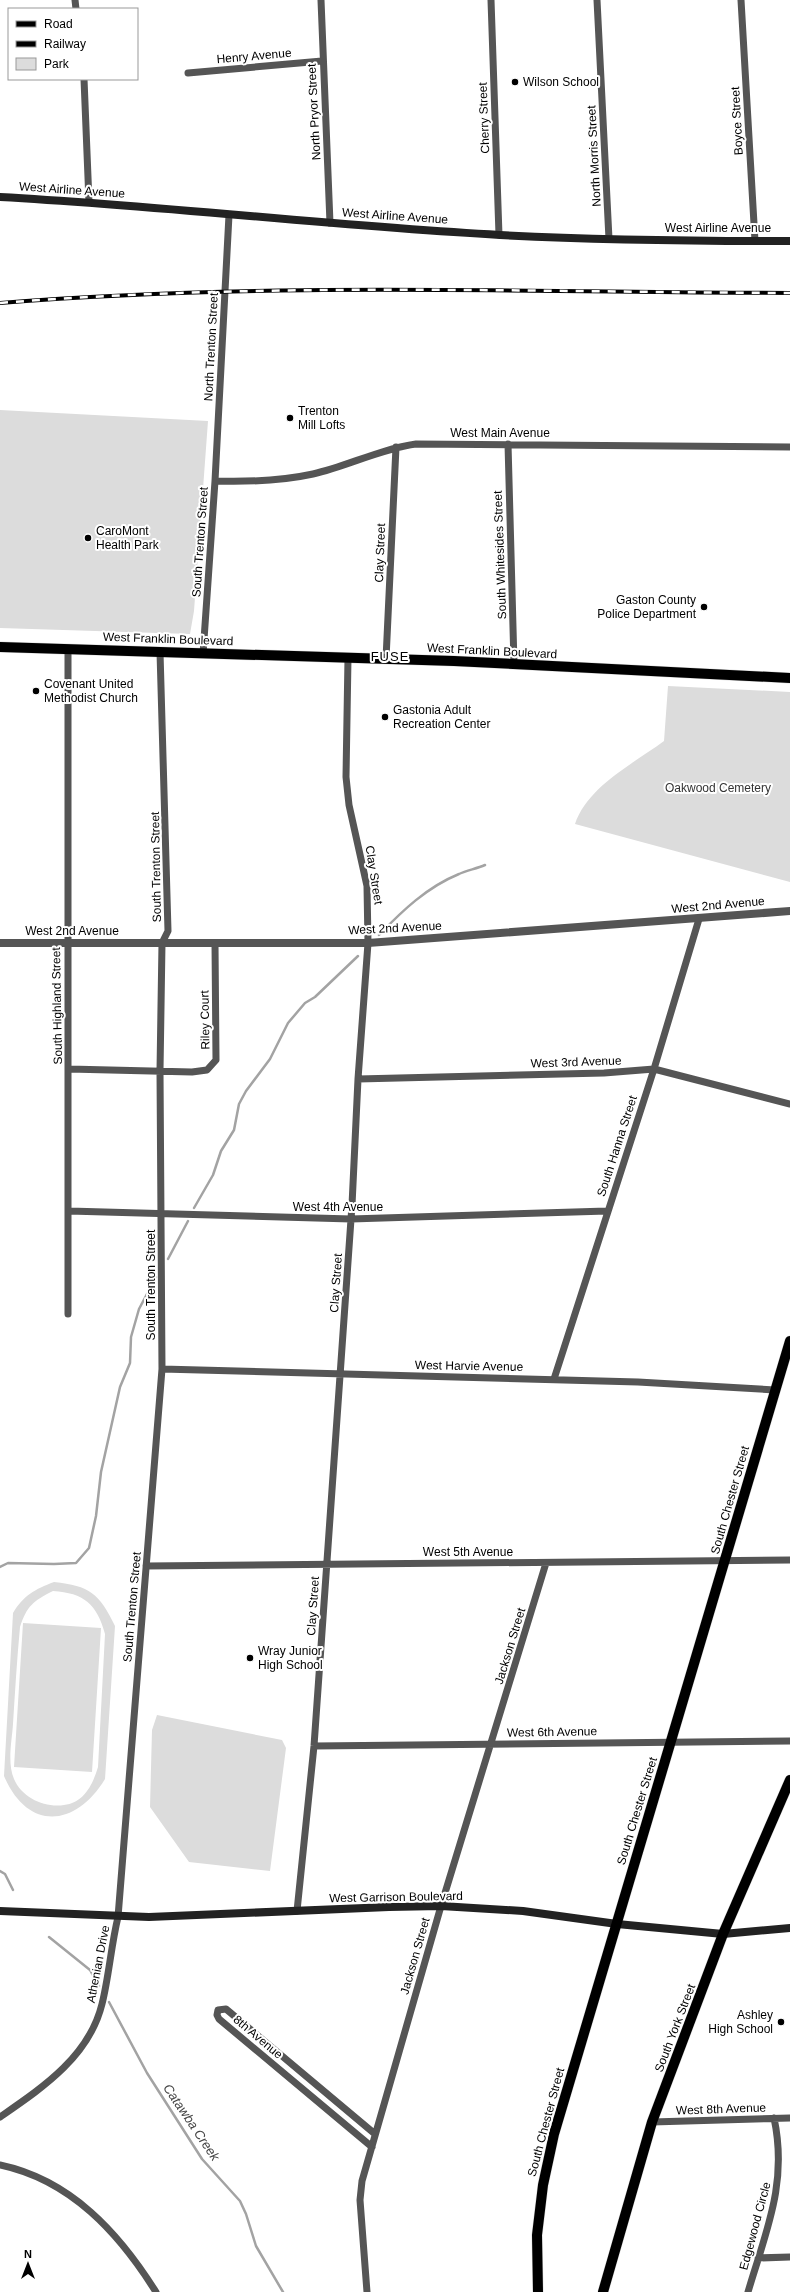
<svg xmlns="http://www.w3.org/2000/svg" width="790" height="2292" font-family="Arial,sans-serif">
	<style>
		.green { fill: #dcdcdc; fill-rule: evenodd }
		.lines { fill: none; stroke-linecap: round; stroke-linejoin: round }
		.stream { stroke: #a3a3a3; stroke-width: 2.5 }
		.primary-casing { stroke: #dbdbdb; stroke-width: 11 }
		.minor { stroke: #555; stroke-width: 7 }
		.tertiary { stroke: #555; stroke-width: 8 }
		.secondary { stroke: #222; stroke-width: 8 }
		.primary { stroke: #000; stroke-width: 10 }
		.rail-casing { stroke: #000; stroke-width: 4 }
		.rail { stroke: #fff; stroke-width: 2.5; stroke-dasharray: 8; stroke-linecap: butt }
		.poi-dot { fill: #000; stroke: #fff; stroke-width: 1.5 }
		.labels { text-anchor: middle; stroke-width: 4; stroke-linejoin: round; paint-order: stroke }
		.street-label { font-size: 12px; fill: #000; stroke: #fff }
		.poi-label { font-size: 12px; fill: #000; stroke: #fff; text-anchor: start }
		.park-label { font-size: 12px; fill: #333; stroke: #fff }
		.neighbourhood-label { font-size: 13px; letter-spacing: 1px; fill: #000; stroke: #fff }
		.water-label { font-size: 13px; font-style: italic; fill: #444; stroke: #fff }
	</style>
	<rect width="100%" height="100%" fill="#fff"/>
	<!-- green -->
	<path class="green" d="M 0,410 L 208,421 L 194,611 L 190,634 L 0,628 Z
		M 668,686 L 790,692 L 790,882 L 575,824 C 588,786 633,764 664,741 Z
		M 54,1582 C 90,1586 99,1593 115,1626 L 105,1779 C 76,1827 28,1832 4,1776 L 13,1613 C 23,1596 35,1589 54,1582 ZM 53,1591 C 84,1593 97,1604 105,1634 L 98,1767 C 93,1784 84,1803 64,1805 C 45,1808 22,1798 14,1779 C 7,1763 12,1740 13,1724 C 15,1691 17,1659 20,1627 C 27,1606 33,1601 53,1591 Z
		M 23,1623 L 101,1628 L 92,1772 L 14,1767 Z
		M 157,1715 L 282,1740 L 286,1748 L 270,1871 L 189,1862 L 150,1807 L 152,1730 Z"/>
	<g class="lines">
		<!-- stream -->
		<path class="stream" d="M 379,935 C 402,911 427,887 459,874 C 467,870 476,869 485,865
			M 194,1208 L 213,1175 L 221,1151 L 234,1130 L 239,1104 L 246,1091 L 270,1059 L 288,1023 L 305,1003 L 315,997 L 358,956
			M 168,1259 L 188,1221
			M 0,1567 L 8,1563 L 54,1564 L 76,1563 L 89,1548 L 96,1516 L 101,1472 L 120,1387 L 130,1363 L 131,1337 L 139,1309 L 156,1277
			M 0,1871 L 5,1874 L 13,1890
			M 49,1937 L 90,1970 L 99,1986
			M 109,2002 L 147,2073 L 202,2159 L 240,2201 L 246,2214 L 256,2246 L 283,2292"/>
		<defs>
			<path id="primary" d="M 0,647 L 454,661 L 790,678
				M 538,2292 L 537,2235 L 543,2185 L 554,2134 L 790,1341
				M 603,2292 L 652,2122 L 723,1934 L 790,1780"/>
		</defs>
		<!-- primary casing -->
		<use href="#primary" class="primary-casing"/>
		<!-- minor -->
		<path class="minor" d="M 75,0 L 76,9
			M 321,0 L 330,223
			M 491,0 L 499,235
			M 597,0 L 609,239
			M 741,0 L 755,241
			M 188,73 L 322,61
			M 84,79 L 89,202
			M 508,444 L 514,664
			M 215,481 C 249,482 281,481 313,474 C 348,466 380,449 416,444 L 790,447
			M 203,654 L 215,481 L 229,215
			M 386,659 L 396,447
			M 69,1069 L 192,1072 L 207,1070 L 216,1060 L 215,943
			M 358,1079 L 604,1073 L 654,1069 L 790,1104
			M 69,1211 L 351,1219 L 607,1211
			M 68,1314 L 68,649
			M 162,1369 L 638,1382 L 775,1390
			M 554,1379 L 654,1069 L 699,919
			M 146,1566 L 790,1560
			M 314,1746 L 790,1741
			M 297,1911 L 314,1746 L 352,1205 L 358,1079 L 368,943 L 367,886 L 349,805 L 346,777 L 348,658
			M 0,2117 C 42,2088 89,2057 102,2004 C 109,1976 111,1946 118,1917 L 162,1369 L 160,1071 L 162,943 L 168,931 L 160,652
			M 652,2122 L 790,2118
			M 372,2147 L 219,2019 L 217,2015 L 218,2010 L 226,2009 L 375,2134
			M 0,2165 C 71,2180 119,2233 156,2292
			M 758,2258 L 790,2257
			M 367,2292 L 360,2200 L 362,2181 L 441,1906 L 546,1563
			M 748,2292 C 766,2231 788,2183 774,2118"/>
		<!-- tertiary -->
		<path class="tertiary" d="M 0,943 L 368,943 L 790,911"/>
		<!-- secondary -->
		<path class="secondary" d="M 0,197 C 167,206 333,226 500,235 C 596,240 693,241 790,241
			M 0,1911 L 149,1917 L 389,1907 L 441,1906 L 523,1911 L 617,1924 L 723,1934 L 790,1928"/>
		<!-- primary -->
		<use href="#primary" class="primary"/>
		<defs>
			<path id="rail" d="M 0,303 C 262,282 527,292 790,293"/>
		</defs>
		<!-- rail casing -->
		<use href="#rail" class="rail-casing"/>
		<!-- rail -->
		<use href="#rail" class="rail"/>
	</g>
	<!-- markers -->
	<g class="poi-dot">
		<circle cx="515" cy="82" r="4"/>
		<circle cx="290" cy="418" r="4"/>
		<circle cx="88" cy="538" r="4"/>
		<circle cx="704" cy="607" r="4"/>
		<circle cx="36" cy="691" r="4"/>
		<circle cx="385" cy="717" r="4"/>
		<circle cx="250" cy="1658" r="4"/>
		<circle cx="781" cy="2022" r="4"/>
	</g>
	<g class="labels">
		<!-- street labels -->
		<g class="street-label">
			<text transform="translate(254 56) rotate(-5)" y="4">Henry Avenue</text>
			<text transform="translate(314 112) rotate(-93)" y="4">North Pryor Street</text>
			<text transform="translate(484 118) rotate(-92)" y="4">Cherry Street</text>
			<text transform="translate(737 121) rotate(-93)" y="4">Boyce Street</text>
			<text transform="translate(594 156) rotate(-93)" y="4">North Morris Street</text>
			<text transform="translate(72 190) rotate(4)" y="4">West Airline Avenue</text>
			<text transform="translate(395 216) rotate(4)" y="4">West Airline Avenue</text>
			<text x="718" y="232">West Airline Avenue</text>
			<text transform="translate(211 347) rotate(-87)" y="4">North Trenton Street</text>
			<text x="500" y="437">West Main Avenue</text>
			<text transform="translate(200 542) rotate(-86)" y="4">South Trenton Street</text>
			<text transform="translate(380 553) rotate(-88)" y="4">Clay Street</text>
			<text transform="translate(500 555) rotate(-92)" y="4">South Whitesides Street</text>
			<text transform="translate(168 639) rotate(2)" y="4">West Franklin Boulevard</text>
			<text transform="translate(492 651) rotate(3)" y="4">West Franklin Boulevard</text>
			<text transform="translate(156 867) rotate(-91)" y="4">South Trenton Street</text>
			<text transform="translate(374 875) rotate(81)" y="4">Clay Street</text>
			<text transform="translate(718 905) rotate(-5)" y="4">West 2nd Avenue</text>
			<text transform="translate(395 928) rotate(-3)" y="4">West 2nd Avenue</text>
			<text x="72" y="935">West 2nd Avenue</text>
			<text transform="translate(57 1006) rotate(-91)" y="4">South Highland Street</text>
			<text transform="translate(205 1020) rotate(-91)" y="4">Riley Court</text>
			<text transform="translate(576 1062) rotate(-2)" y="4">West 3rd Avenue</text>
			<text transform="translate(617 1146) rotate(-72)" y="4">South Hanna Street</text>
			<text x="338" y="1211">West 4th Avenue</text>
			<text transform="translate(336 1283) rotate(-86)" y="4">Clay Street</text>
			<text transform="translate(151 1285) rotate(-90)" y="4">South Trenton Street</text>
			<text transform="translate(469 1366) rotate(1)" y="4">West Harvie Avenue</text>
			<text transform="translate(730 1500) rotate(-74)" y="4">South Chester Street</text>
			<text x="468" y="1556">West 5th Avenue</text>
			<text transform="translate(313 1606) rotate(-86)" y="4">Clay Street</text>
			<text transform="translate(132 1607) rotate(-85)" y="4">South Trenton Street</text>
			<text transform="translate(510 1646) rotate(-73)" y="4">Jackson Street</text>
			<text transform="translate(552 1732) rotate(-1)" y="4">West 6th Avenue</text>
			<text transform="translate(637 1811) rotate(-73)" y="4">South Chester Street</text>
			<text transform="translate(396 1897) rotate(-1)" y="4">West Garrison Boulevard</text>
			<text transform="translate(415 1956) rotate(-74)" y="4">Jackson Street</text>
			<text transform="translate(98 1964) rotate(-79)" y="4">Athenian Drive</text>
			<text transform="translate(675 2028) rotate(-69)" y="4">South York Street</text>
			<text transform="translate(258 2037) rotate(40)" y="4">8th Avenue</text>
			<text transform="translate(721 2109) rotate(-2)" y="4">West 8th Avenue</text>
			<text transform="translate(546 2122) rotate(-75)" y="4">South Chester Street</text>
			<text transform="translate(755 2226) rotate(-75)" y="4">Edgewood Circle</text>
		</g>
		<!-- poi labels -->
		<g class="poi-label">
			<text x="523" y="86">Wilson School</text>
			<text x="298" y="415">Trenton<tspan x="298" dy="14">Mill Lofts</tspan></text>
			<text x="96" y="535">CaroMont<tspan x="96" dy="14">Health Park</tspan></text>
			<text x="696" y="604" text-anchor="end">Gaston County<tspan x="696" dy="14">Police Department</tspan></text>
			<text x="44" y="688">Covenant United<tspan x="44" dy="14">Methodist Church</tspan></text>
			<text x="393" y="714">Gastonia Adult<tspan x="393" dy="14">Recreation Center</tspan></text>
			<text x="258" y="1655">Wray Junior<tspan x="258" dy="14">High School</tspan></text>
			<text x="773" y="2019" text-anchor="end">Ashley<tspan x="773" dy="14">High School</tspan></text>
		</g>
		<!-- park labels -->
		<g class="park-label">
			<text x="718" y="792">Oakwood Cemetery</text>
		</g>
		<!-- neighbourhood labels -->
		<g class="neighbourhood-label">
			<text x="390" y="661">FUSE</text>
		</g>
		<!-- water labels -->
		<g class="water-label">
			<text transform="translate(192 2122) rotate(56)" y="5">Catawba Creek</text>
		</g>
	</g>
	<!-- legend -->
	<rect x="8" y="8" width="130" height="72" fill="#ffffff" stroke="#999999"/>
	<rect x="16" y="21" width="20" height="6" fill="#000000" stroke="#999999"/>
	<text x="44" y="28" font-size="12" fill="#000000">Road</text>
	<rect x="16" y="41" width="20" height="6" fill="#000000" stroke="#999999"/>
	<text x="44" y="48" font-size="12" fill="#000000">Railway</text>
	<rect x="16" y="58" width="20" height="12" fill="#dcdcdc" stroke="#999999"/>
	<text x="44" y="68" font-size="12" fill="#000000">Park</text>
	<!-- north arrow -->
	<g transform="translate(28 2264)" stroke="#ffffff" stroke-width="3" paint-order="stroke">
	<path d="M0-3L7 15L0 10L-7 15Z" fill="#000000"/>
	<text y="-6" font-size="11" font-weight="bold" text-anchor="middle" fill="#000000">N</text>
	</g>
</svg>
